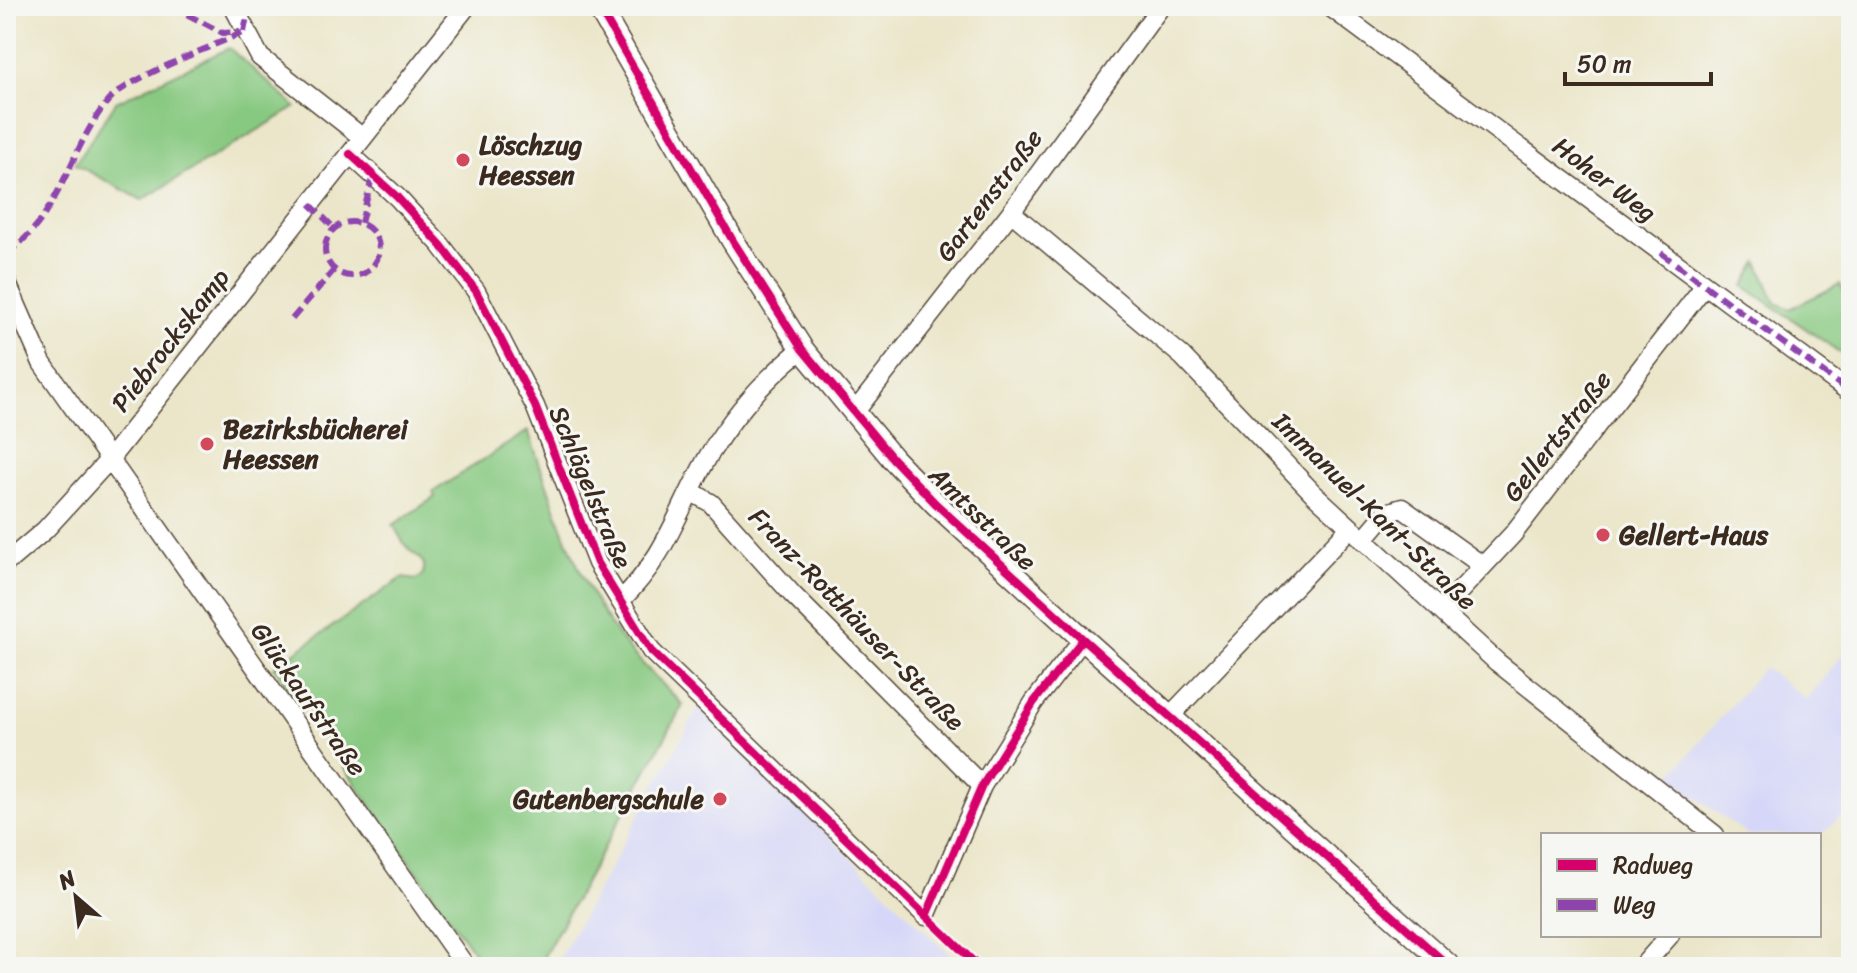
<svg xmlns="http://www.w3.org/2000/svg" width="1857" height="973" font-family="Sriracha,sans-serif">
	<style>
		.built { fill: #d6d7f8 }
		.green { fill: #88c981; stroke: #627a50; stroke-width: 2 }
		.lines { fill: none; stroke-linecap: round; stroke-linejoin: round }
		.minor-casing { stroke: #554638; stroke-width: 21 }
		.tertiary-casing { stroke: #554638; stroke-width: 25 }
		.minor { stroke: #fff; stroke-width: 18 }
		.tertiary { stroke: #fff; stroke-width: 22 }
		.quiet { stroke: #8e44ad; stroke-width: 6; stroke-dasharray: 12 6; stroke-linecap: butt }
		.cycleway-casing { stroke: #f6f6f2; stroke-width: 13 }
		.cycleway { stroke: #d6006c; stroke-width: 8 }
		.poi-dot { fill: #d1495b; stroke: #f6f6f2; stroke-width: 3 }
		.labels { text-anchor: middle; stroke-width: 6; stroke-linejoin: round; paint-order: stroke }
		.poi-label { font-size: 26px; font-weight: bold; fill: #3b2a1e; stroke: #f6f6f2; text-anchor: start }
		.street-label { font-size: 26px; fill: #3b2a1e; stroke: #f6f6f2 }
	</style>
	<rect width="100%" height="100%" fill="#f6f6f2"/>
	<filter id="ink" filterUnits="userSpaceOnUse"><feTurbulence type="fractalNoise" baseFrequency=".0125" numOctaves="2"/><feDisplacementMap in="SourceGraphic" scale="16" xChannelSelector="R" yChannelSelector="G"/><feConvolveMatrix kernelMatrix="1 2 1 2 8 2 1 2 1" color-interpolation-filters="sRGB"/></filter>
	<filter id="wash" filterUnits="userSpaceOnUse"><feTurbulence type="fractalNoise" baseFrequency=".006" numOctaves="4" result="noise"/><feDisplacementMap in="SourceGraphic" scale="32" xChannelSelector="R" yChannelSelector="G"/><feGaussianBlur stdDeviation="1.8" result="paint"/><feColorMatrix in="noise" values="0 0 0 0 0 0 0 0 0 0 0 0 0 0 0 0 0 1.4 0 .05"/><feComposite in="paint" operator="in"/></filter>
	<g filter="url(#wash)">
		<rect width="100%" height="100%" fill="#ebe6c9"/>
		<!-- built -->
		<path class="built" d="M 1851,644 L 1851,808 L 1821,834 L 1748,835 L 1669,778 L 1764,667 L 1807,700 Z
			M 699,707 L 884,891 L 962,967 L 555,967 Z"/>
		<!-- green -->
		<path class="green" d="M 229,48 L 296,107 L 142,200 L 75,164 L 116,102 Z
			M 1758,262 L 1776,303 L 1790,309 L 1840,284 L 1851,305 L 1851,360 L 1744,286 Z
			M 528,431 C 554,502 575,583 624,643 C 642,665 663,684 683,705 L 538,967 L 484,967 L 274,667 L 402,578 L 416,580 L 422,576 C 429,560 418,559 409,549 C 402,543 398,532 393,525 L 435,497 L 433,492 Z"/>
	</g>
	<g filter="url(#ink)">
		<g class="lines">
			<defs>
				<path id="minor" d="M 233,6 L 260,57 L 363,138
					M 1329,6 L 1851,393
					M 350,154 L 397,197 L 441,245 L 476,291 L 535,406 L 597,563 L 651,651 L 926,916 L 982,786 L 1034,702 L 1083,639
					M 1011,212 L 1182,356 L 1314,494 L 1497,662 L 1715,835
					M 6,281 L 42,363 L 466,967
					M 854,413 L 1011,212 L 1161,6
					M 692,492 L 711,503 L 792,594 L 982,786
					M 1363,540 L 1386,513 L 1402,508 L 1483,566
					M 6,563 L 45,530 L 108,461 L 467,6
					M 620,601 C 668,555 677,510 709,455 C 733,415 766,378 802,349
					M 1441,611 L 1513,534 L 1705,285
					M 1171,715 L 1350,528
					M 1642,967 L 1670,935"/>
				<path id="tertiary" d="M 598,6 L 733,241 L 802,349 L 893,459 L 936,504 L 1083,639 L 1450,967"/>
			</defs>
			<!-- minor casing -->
			<use href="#minor" class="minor-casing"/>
			<!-- tertiary casing -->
			<use href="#tertiary" class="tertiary-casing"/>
			<!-- minor -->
			<use href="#minor" class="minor"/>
			<!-- tertiary -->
			<use href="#tertiary" class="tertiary"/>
			<!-- quiet -->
			<path class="quiet" d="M 171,6 L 223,33 L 240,32
				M 244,32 L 249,6
				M 310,204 L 334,228
				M325 249a27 27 0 1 1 54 0a27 27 0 1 1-54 0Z
				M 361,223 L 373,174
				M 6,253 C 60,220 69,148 108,101 C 127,78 212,47 244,32
				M 1661,253 L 1851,393
				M 292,319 L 334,270"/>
			<defs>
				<path id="cycleway" d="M 598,6 L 733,241 L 802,349 L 893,459 L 936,504 L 1083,639 L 1450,967
					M 350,154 L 397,197 L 441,245 L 476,291 L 535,406 L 597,563 L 651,651 L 979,967
					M 926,916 L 982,786 L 1034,702 L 1083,639"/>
			</defs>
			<!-- cycleway casing -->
			<use href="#cycleway" class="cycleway-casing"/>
			<!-- cycleway -->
			<use href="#cycleway" class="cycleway"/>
		</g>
	</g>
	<!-- markers -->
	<g class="poi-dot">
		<circle cx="463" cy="160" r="8"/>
		<circle cx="207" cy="444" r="8"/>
		<circle cx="1603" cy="535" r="8"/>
		<circle cx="720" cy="799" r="8"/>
	</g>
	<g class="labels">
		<!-- poi labels -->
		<g class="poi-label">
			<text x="479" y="154">Löschzug<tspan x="479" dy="30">Heessen</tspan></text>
			<text x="223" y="438">Bezirksbücherei<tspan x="223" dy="30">Heessen</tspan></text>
			<text x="1619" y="544">Gellert-Haus</text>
			<text x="704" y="808" text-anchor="end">Gutenbergschule</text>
		</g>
		<!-- street labels -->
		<g class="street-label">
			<text transform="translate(1605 179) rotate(37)" y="9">Hoher Weg</text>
			<text transform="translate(989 195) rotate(-53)" y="9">Gartenstraße</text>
			<text transform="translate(170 340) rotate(-52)" y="9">Piebrockskamp</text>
			<text transform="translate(1557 436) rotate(-52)" y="9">Gellertstraße</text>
			<text transform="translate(591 487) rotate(67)" y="9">Schlägelstraße</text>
			<text transform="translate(1375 511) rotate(44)" y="9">Immanuel-Kant-Straße</text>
			<text transform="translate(983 518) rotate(44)" y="9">Amtsstraße</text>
			<text transform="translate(857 619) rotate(46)" y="9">Franz-Rotthäuser-Straße</text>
			<text transform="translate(309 699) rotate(55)" y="9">Glückaufstraße</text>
		</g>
	</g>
	<!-- margin -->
	<rect width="1857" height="973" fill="none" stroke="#f6f6f2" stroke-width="32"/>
	<!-- legend -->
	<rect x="1541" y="833" width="280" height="104" fill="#f6f6f2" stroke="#aba49d" stroke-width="2"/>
	<rect x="1557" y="859" width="40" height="12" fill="#d6006c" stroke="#aba49d" stroke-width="2"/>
	<text x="1613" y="873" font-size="24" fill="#3b2a1e">Radweg</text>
	<rect x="1557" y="899" width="40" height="12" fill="#8e44ad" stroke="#aba49d" stroke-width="2"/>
	<text x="1613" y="913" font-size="24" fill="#3b2a1e">Weg</text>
	<!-- north arrow -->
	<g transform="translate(76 897) rotate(332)" stroke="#f6f6f2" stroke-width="6" paint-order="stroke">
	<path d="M0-6L14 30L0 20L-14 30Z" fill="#3b2a1e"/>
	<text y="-12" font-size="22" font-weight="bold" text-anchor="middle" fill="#3b2a1e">N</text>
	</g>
	<!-- scale -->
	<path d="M1565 72v12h146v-12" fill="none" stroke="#3b2a1e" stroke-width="4"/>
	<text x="1577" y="72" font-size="24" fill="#3b2a1e" stroke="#f6f6f2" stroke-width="6" paint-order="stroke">50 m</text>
</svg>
